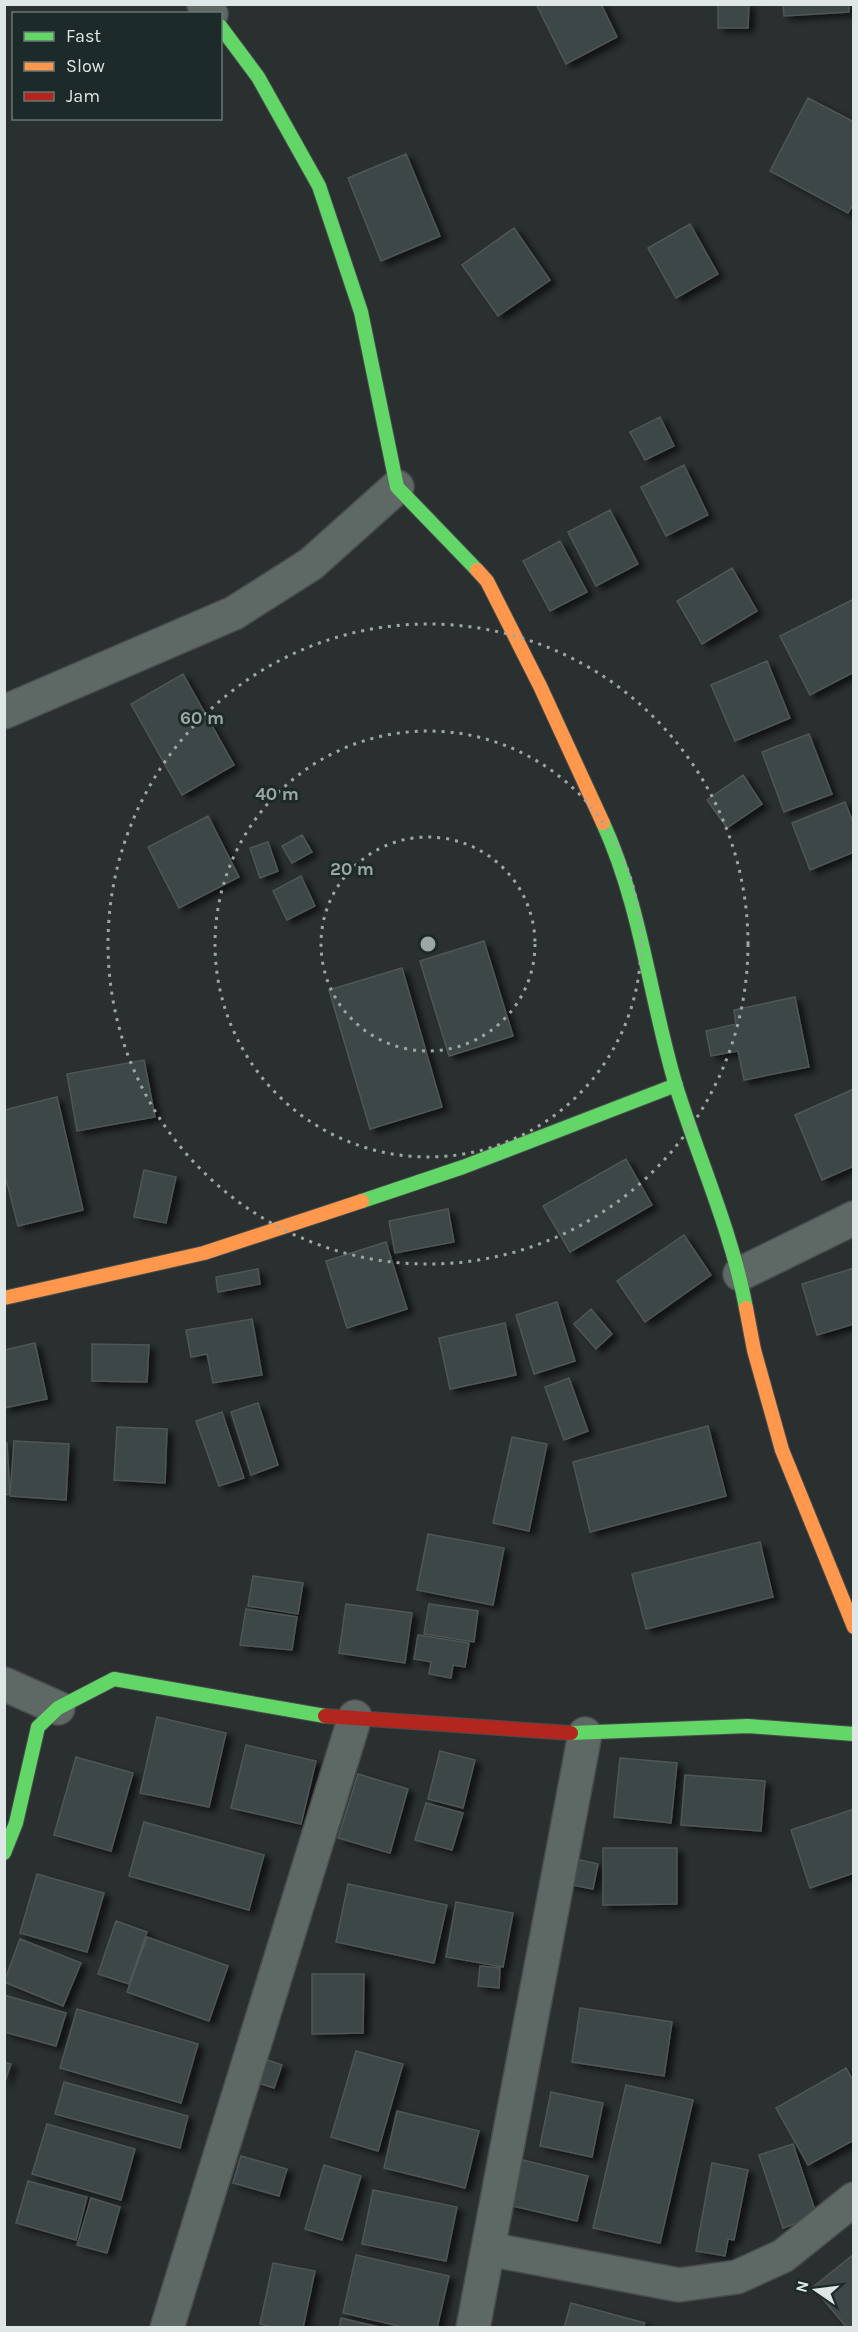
<svg xmlns="http://www.w3.org/2000/svg" width="858" height="2332" font-family="Karla,sans-serif">
	<style>
		.building { fill: #3c4647; stroke: #505657; stroke-width: 1.5; filter: url(#shadow) }
		.lines { fill: none; stroke-linecap: round; stroke-linejoin: round }
		.street-casing { stroke: #484c4c; stroke-width: 36 }
		.fast-casing { stroke: #484c4c; stroke-width: 16 }
		.slow-casing { stroke: #484c4c; stroke-width: 16 }
		.jam-casing { stroke: #484c4c; stroke-width: 16 }
		.street { stroke: #5e6865; stroke-width: 33 }
		.fast { stroke: #63d668; stroke-width: 14 }
		.slow { stroke: #ff974d; stroke-width: 14 }
		.jam { stroke: #b3261e; stroke-width: 14 }
		.ring { fill: none; stroke: #9fa7a6; stroke-width: 3; stroke-dasharray: 3 6 }
		.centre { fill: #9fa7a6; stroke: #1c2a29; stroke-width: 3 }
		.ring-label { font-size: 18px; text-anchor: middle; font-weight: bold; fill: #9fa7a6; stroke: #1c2a29; stroke-width: 6; stroke-linejoin: round; paint-order: stroke }
	</style>
	<defs>
		<filter id="shadow"><feDropShadow dx="6" dy="4" stdDeviation="3" flood-color="#0009"/></filter>
	</defs>
	<rect width="100%" height="100%" fill="#2a3030"/>
	<!-- building -->
	<path class="building" d="M 539,4 L 601,4 L 617,37 L 566,64 L 537,6 Z
		M 718,4 L 749,4 L 748,28 L 718,28 Z
		M 783,4 L 849,4 L 849,12 L 784,16 Z
		M 808,98 L 854,122 L 854,203 L 848,213 L 770,171 Z
		M 406,154 L 440,236 L 381,261 L 348,178 Z
		M 690,224 L 718,274 L 676,298 L 648,248 Z
		M 514,228 L 550,280 L 498,316 L 462,265 Z
		M 660,417 L 674,446 L 645,460 L 630,432 Z
		M 684,465 L 708,515 L 666,536 L 641,487 Z
		M 610,510 L 638,564 L 596,586 L 568,532 Z
		M 560,541 L 587,592 L 550,611 L 523,561 Z
		M 732,568 L 757,611 L 702,644 L 677,601 Z
		M 854,599 L 854,672 L 810,695 L 780,636 Z
		M 767,661 L 790,718 L 735,741 L 711,685 Z
		M 183,674 L 234,765 L 182,795 L 131,704 Z
		M 809,734 L 832,794 L 784,812 L 762,752 Z
		M 743,775 L 762,804 L 727,828 L 707,800 Z
		M 845,802 L 854,825 L 854,852 L 810,870 L 792,823 Z
		M 208,816 L 239,877 L 179,908 L 148,847 Z
		M 302,835 L 312,852 L 292,863 L 282,846 Z
		M 268,842 L 278,871 L 260,878 L 250,848 Z
		M 301,876 L 315,906 L 287,920 L 273,891 Z
		M 484,941 L 513,1036 L 449,1056 L 420,961 Z
		M 402,968 L 442,1107 L 370,1129 L 329,990 Z
		M 795,997 L 809,1067 L 744,1080 L 738,1051 L 711,1056 L 706,1031 L 736,1024 L 734,1010 Z
		M 144,1060 L 155,1117 L 77,1131 L 67,1074 Z
		M 854,1089 L 854,1166 L 822,1180 L 795,1115 Z
		M 57,1097 L 83,1210 L 18,1226 L 4,1171 L 4,1110 Z
		M 626,1159 L 652,1205 L 570,1252 L 543,1206 Z
		M 144,1170 L 176,1177 L 166,1223 L 134,1217 Z
		M 448,1209 L 454,1242 L 395,1253 L 389,1221 Z
		M 684,1235 L 711,1275 L 645,1322 L 617,1281 Z
		M 386,1242 L 407,1309 L 347,1328 L 326,1261 Z
		M 854,1268 L 854,1324 L 817,1335 L 802,1284 Z
		M 258,1269 L 260,1284 L 218,1292 L 216,1277 Z
		M 557,1302 L 575,1361 L 534,1374 L 516,1315 Z
		M 591,1309 L 612,1334 L 596,1349 L 574,1324 Z
		M 252,1319 L 262,1375 L 213,1383 L 207,1354 L 191,1357 L 186,1330 Z
		M 505,1323 L 516,1375 L 450,1389 L 439,1338 Z
		M 35,1343 L 47,1399 L 4,1408 L 4,1350 Z
		M 92,1344 L 149,1345 L 147,1382 L 92,1381 Z
		M 569,1378 L 588,1431 L 564,1440 L 545,1387 Z
		M 258,1403 L 278,1465 L 251,1475 L 231,1412 Z
		M 222,1412 L 244,1478 L 219,1486 L 196,1421 Z
		M 708,1426 L 726,1496 L 590,1532 L 573,1462 Z
		M 117,1427 L 167,1429 L 165,1483 L 114,1480 Z
		M 512,1437 L 547,1444 L 529,1531 L 493,1523 Z
		M 14,1441 L 69,1444 L 66,1500 L 10,1496 Z
		M 7,1443 L 10,1494 L 4,1495 L 4,1444 Z
		M 428,1534 L 504,1548 L 493,1605 L 417,1590 Z
		M 760,1542 L 773,1597 L 646,1629 L 632,1574 Z
		M 253,1576 L 303,1583 L 298,1614 L 248,1606 Z
		M 346,1604 L 412,1613 L 405,1663 L 339,1653 Z
		M 429,1604 L 478,1611 L 474,1642 L 424,1634 Z
		M 246,1609 L 297,1617 L 292,1650 L 240,1645 Z
		M 418,1635 L 469,1643 L 465,1667 L 453,1665 L 451,1678 L 429,1674 L 431,1662 L 414,1659 Z
		M 157,1717 L 226,1733 L 209,1807 L 140,1793 Z
		M 246,1745 L 316,1761 L 301,1824 L 231,1808 Z
		M 440,1751 L 475,1760 L 463,1808 L 428,1799 Z
		M 76,1757 L 133,1773 L 111,1851 L 54,1835 Z
		M 620,1758 L 677,1763 L 671,1823 L 614,1817 Z
		M 358,1774 L 408,1789 L 390,1853 L 338,1838 Z
		M 685,1775 L 765,1781 L 761,1831 L 681,1825 Z
		M 426,1803 L 463,1813 L 452,1850 L 415,1840 Z
		M 854,1809 L 854,1873 L 810,1888 L 791,1830 Z
		M 144,1822 L 264,1855 L 249,1910 L 129,1876 Z
		M 603,1848 L 677,1848 L 677,1904 L 603,1905 Z
		M 572,1858 L 598,1864 L 593,1889 L 567,1884 Z
		M 37,1874 L 104,1893 L 87,1952 L 20,1933 Z
		M 348,1884 L 447,1905 L 434,1963 L 336,1942 Z
		M 456,1902 L 513,1913 L 503,1967 L 446,1957 Z
		M 116,1921 L 147,1932 L 129,1984 L 98,1974 Z
		M 147,1937 L 228,1966 L 209,2021 L 127,1992 Z
		M 20,1939 L 81,1963 L 63,2006 L 4,1982 Z
		M 480,1966 L 500,1968 L 499,1988 L 478,1986 Z
		M 312,1974 L 364,1974 L 363,2033 L 312,2034 Z
		M 4,1995 L 66,2013 L 56,2046 L 4,2032 Z
		M 580,2008 L 672,2022 L 664,2076 L 572,2062 Z
		M 77,2009 L 198,2044 L 181,2103 L 60,2068 Z
		M 356,2051 L 403,2064 L 378,2151 L 331,2137 Z
		M 262,2058 L 282,2065 L 274,2088 L 255,2082 Z
		M 4,2062 L 11,2064 L 4,2084 Z
		M 846,2068 L 854,2082 L 854,2140 L 808,2165 L 776,2108 Z
		M 64,2082 L 188,2116 L 180,2148 L 55,2114 Z
		M 626,2085 L 693,2100 L 660,2243 L 593,2228 Z
		M 551,2092 L 603,2103 L 592,2157 L 540,2146 Z
		M 397,2111 L 479,2131 L 465,2188 L 384,2168 Z
		M 47,2124 L 135,2149 L 121,2200 L 32,2174 Z
		M 793,2144 L 817,2216 L 783,2228 L 759,2155 Z
		M 241,2156 L 287,2169 L 279,2196 L 233,2183 Z
		M 519,2159 L 588,2176 L 577,2221 L 508,2205 Z
		M 712,2163 L 748,2170 L 734,2240 L 728,2239 L 725,2256 L 696,2251 Z
		M 324,2165 L 361,2176 L 342,2240 L 305,2229 Z
		M 28,2181 L 87,2197 L 76,2240 L 16,2223 Z
		M 373,2190 L 457,2207 L 446,2261 L 362,2244 Z
		M 91,2198 L 120,2207 L 107,2253 L 77,2245 Z
		M 854,2254 L 854,2328 L 847,2328 L 813,2287 Z
		M 356,2255 L 449,2276 L 437,2328 L 407,2328 L 343,2313 Z
		M 273,2263 L 315,2271 L 303,2328 L 275,2328 L 260,2324 Z
		M 571,2303 L 645,2323 L 643,2328 L 564,2328 Z
		M 341,2318 L 383,2328 L 339,2328 Z"/>
	<g class="lines">
		<defs>
			<path id="street" d="M 204,4 L 211,14
				M 4,712 L 234,613 L 311,564 L 397,487
				M 740,1274 L 854,1218
				M 4,1684 L 58,1708
				M 488,2249 L 679,2285 L 737,2277 L 783,2256 L 854,2199
				M 167,2328 L 355,1717
				M 473,2328 L 585,1734"/>
			<path id="fast" d="M 220,26 L 258,77 L 319,186 L 361,312 L 397,487 L 477,570
				M 603,823 C 641,906 650,999 676,1086 C 699,1160 732,1232 746,1308
				M 362,1201 L 463,1167 L 676,1085
				M 571,1733 L 748,1726 L 854,1734
				M 4,1853 L 16,1823 L 38,1727 L 58,1708 L 114,1679 L 325,1716"/>
			<path id="slow" d="M 477,570 L 487,581 L 540,686 L 603,823
				M 4,1298 L 204,1253 L 362,1201
				M 746,1308 L 754,1350 L 782,1450 L 854,1627"/>
			<path id="jam" d="M 325,1716 L 571,1733"/>
		</defs>
		<!-- street casing -->
		<use href="#street" class="street-casing"/>
		<!-- fast casing -->
		<use href="#fast" class="fast-casing"/>
		<!-- slow casing -->
		<use href="#slow" class="slow-casing"/>
		<!-- jam casing -->
		<use href="#jam" class="jam-casing"/>
		<!-- street -->
		<use href="#street" class="street"/>
		<!-- fast -->
		<use href="#fast" class="fast"/>
		<!-- slow -->
		<use href="#slow" class="slow"/>
		<!-- jam -->
		<use href="#jam" class="jam"/>
	</g>
	<!-- distance rings -->
	<g class="ring">
		<circle cx="428" cy="944" r="107"/>
		<circle cx="428" cy="944" r="213"/>
		<circle cx="428" cy="944" r="320"/>
	</g>
	<circle cx="428" cy="944" r="9" class="centre"/>
	<g class="ring-label">
		<text x="202" y="724">60 m</text>
		<text x="277" y="800">40 m</text>
		<text x="352" y="875">20 m</text>
	</g>
	<!-- border -->
	<rect width="858" height="2332" fill="none" stroke="#dee7e6" stroke-width="12"/>
	<!-- legend -->
	<rect x="12" y="12" width="210" height="108" fill="#1c2a29" stroke="#6a7675" stroke-width="1.5"/>
	<rect x="24" y="32" width="30" height="9" fill="#63d668" stroke="#6a7675" stroke-width="1.5"/>
	<text x="66" y="42" font-size="18" fill="#dee7e6">Fast</text>
	<rect x="24" y="62" width="30" height="9" fill="#ff974d" stroke="#6a7675" stroke-width="1.5"/>
	<text x="66" y="72" font-size="18" fill="#dee7e6">Slow</text>
	<rect x="24" y="92" width="30" height="9" fill="#b3261e" stroke="#6a7675" stroke-width="1.5"/>
	<text x="66" y="102" font-size="18" fill="#dee7e6">Jam</text>
	<!-- north arrow -->
	<g transform="translate(816 2290) rotate(284)" stroke="#1c2a29" stroke-width="4.5" paint-order="stroke">
	<path d="M0-4.5L10 22L0 15L-10 22Z" fill="#dee7e6"/>
	<text y="-9" font-size="16" font-weight="bold" text-anchor="middle" fill="#dee7e6">N</text>
	</g>
</svg>
